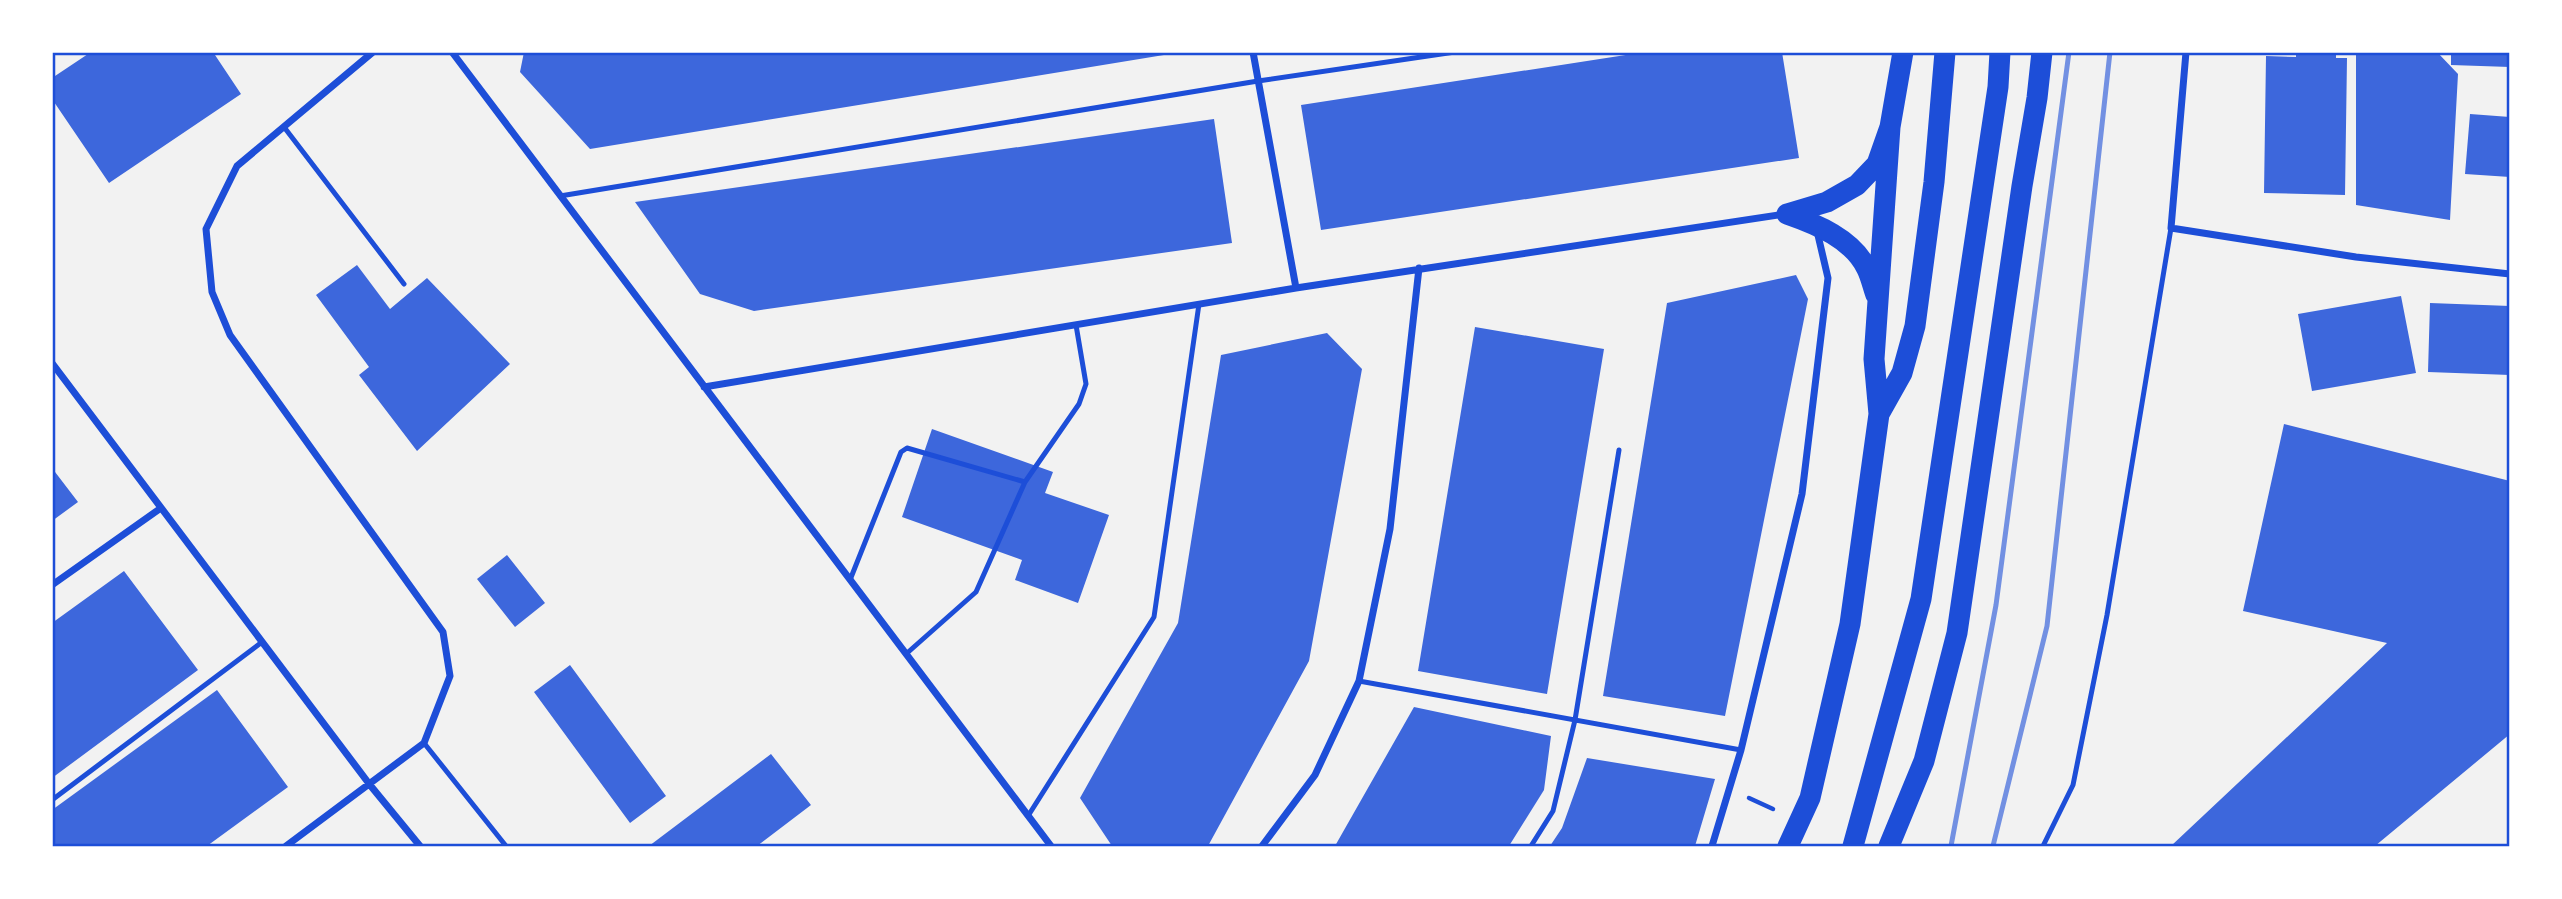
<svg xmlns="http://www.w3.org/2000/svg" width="2562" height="899" font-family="'DejaVu Sans',sans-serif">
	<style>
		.building { fill: #3d67dc }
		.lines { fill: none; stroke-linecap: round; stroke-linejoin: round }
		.path { stroke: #1d4ed8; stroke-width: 4.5 }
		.service { stroke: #1d4ed8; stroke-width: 5 }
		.minor { stroke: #1d4ed8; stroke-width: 7 }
		.motorway { stroke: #1d4ed8; stroke-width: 21 }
		.rail { stroke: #7290e2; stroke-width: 5 }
		.neatline { fill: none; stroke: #1d4ed8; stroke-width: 2.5 }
	</style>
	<rect width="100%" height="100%" fill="#f2f2f2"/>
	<!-- building -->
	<path class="building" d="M 91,52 L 213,52 L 241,94 L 109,183 L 52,99 L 52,78 Z
		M 524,52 L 1170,52 L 1170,54 L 590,149 L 520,72 Z
		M 1645,52 L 1782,52 L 1799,158 L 1321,230 L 1301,105 Z
		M 2296,52 L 2336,52 L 2336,58 L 2347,58 L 2345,195 L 2264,193 L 2266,56 L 2296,57 Z
		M 2356,52 L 2437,52 L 2458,74 L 2450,220 L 2356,205 Z
		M 2451,52 L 2510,52 L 2510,67 L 2451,65 Z
		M 2470,114 L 2510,117 L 2510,177 L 2465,174 Z
		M 1214,119 L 1232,243 L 754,311 L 700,294 L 635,202 Z
		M 357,265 L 390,309 L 427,278 L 510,364 L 417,451 L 359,375 L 369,367 L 316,295 Z
		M 1796,275 L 1808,299 L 1725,716 L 1603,696 L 1667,303 Z
		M 2401,296 L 2416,373 L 2312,391 L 2298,314 Z
		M 2430,303 L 2510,306 L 2510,375 L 2428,372 Z
		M 1475,327 L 1604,349 L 1547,694 L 1418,671 Z
		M 1327,333 L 1362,369 L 1309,661 L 1208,846 L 1112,846 L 1080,798 L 1178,623 L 1221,355 Z
		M 2284,424 L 2510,481 L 2510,734 L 2375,846 L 2171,846 L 2387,643 L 2243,611 Z
		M 932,429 L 1053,472 L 1045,493 L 1109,515 L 1078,603 L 1015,580 L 1022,560 L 902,517 Z
		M 52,468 L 78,502 L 52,521 Z
		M 507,555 L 545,603 L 515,627 L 477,579 Z
		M 124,571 L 198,670 L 52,778 L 52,623 Z
		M 570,665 L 666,796 L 630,823 L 534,692 Z
		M 217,690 L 288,787 L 207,846 L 52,846 L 52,810 Z
		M 1414,707 L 1551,736 L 1544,790 L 1509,846 L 1335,846 Z
		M 771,754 L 811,805 L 757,846 L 649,846 Z
		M 1587,758 L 1715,779 L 1695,846 L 1550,846 L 1562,828 Z"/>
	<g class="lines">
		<!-- path -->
		<path class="path" d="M 1749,798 L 1773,809"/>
		<!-- service -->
		<path class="service" d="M 284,127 L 404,284
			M 560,196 L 1258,81 L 1455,52
			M 1025,482 L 1079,404 L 1086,384 L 1076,325
			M 850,580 L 901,452 L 907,448 L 1025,482 L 976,592 L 906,654
			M 1359,681 L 1741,750
			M 424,743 L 506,846
			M 52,800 L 262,642
			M 1028,816 L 1154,617 L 1199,304
			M 1531,846 L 1553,811 L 1575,720 L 1619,450
			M 2043,846 L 2073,785 L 2107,615 L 2171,228"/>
		<!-- minor -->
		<path class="minor" d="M 452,52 L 1051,846
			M 1253,52 L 1296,288
			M 2186,52 L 2171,228 L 2356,257 L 2510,274
			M 52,363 L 370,785 L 420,846
			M 704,387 L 1296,288 L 1785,214
			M 52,585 L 161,508
			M 286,846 L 424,743 L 450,676 L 443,632 L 230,335 L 212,292 L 206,229 L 237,166 L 373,52
			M 1262,846 L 1315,775 L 1359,681 L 1390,529 L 1419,268
			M 1712,846 L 1741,750 L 1802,494 L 1828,278 L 1817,231"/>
		<!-- motorway -->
		<path class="motorway" d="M 1787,214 L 1827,202 L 1857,185 L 1877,164 L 1890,127 L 1903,52
			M 1787,214 C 1816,224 1853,239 1867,269 C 1871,277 1873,287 1876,295
			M 1879,414 L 1874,359 L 1890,127
			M 1788,846 L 1810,798 L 1850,624 L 1879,414 L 1902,373 L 1915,326 L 1934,182 L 1945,52
			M 1853,846 L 1921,599 L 1998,87 L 2000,52
			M 1889,846 L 1924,761 L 1957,633 L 2022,186 L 2037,98 L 2042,52"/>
		<!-- rail -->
		<path class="rail" d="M 1951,846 L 1996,605 L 2069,52
			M 1993,846 L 2047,626 L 2110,52"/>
	</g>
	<!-- border -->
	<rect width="2562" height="899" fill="none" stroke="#ffffff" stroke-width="108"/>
	<rect x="54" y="54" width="2454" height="791" class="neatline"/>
</svg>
